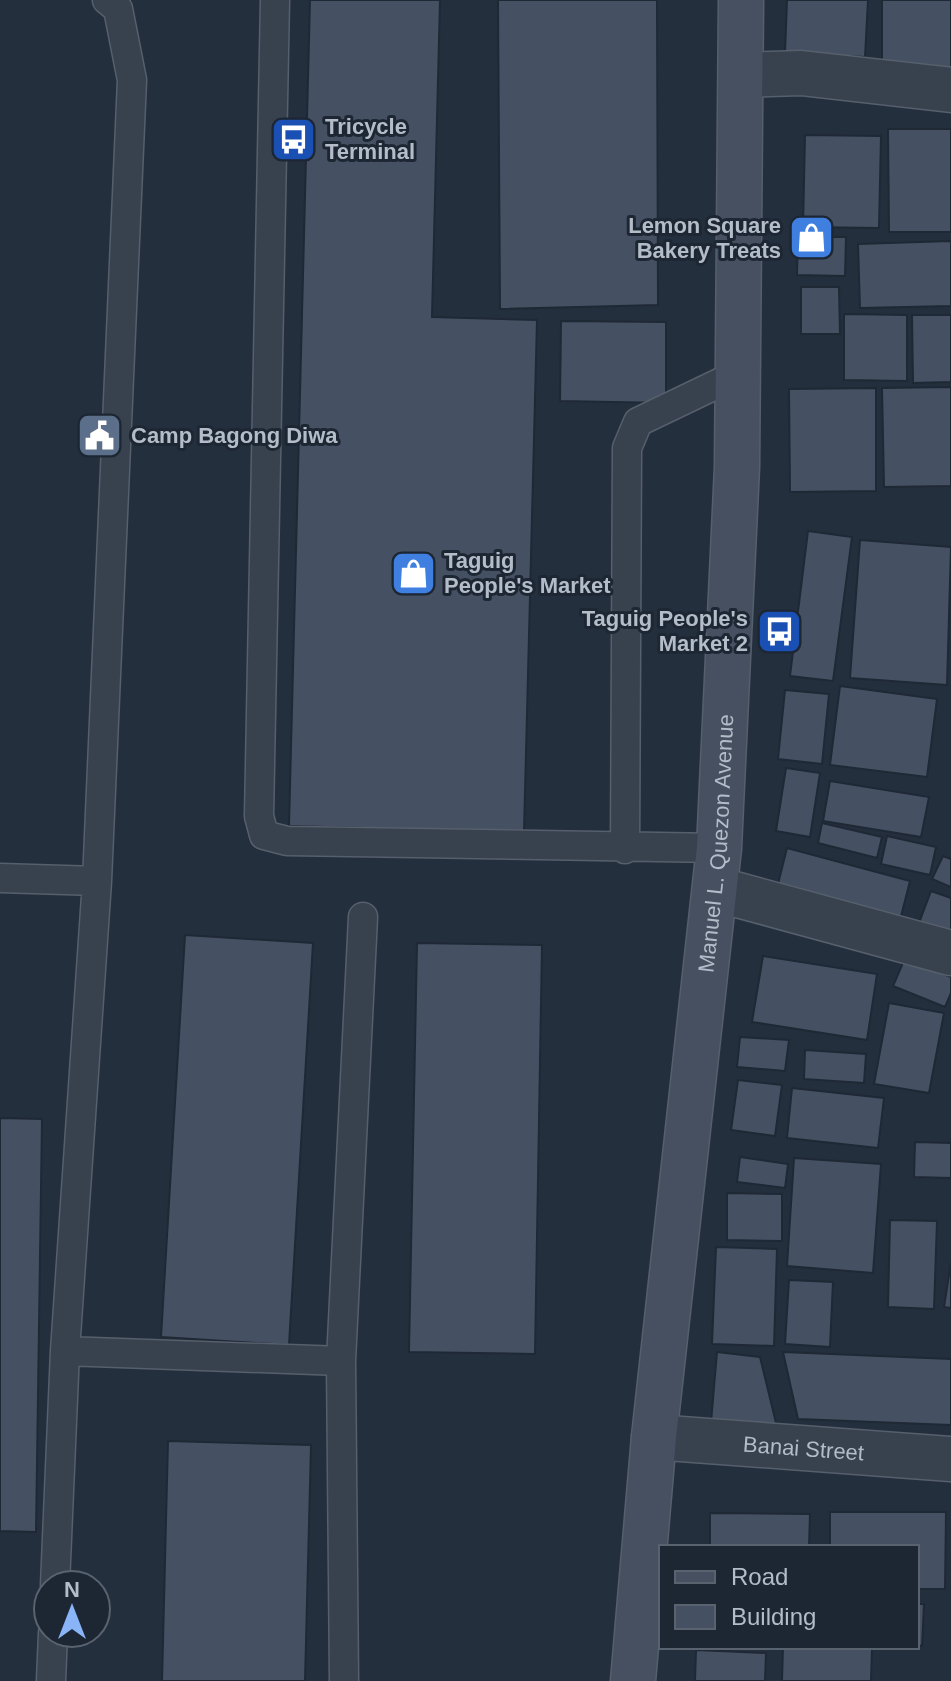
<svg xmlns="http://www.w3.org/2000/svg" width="951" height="1681" font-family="Arial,sans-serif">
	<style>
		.building { fill: #455162; stroke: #1f2835; stroke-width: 2 }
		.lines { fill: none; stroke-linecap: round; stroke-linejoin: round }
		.lane-casing { stroke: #565f6c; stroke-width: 31 }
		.street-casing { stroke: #565f6c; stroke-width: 47 }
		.secondary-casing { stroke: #565f6c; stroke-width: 47 }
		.lane { stroke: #38414e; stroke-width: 28 }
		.street { stroke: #38414e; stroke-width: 44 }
		.secondary { stroke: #465061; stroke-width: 44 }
		.labels { text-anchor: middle; stroke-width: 6; stroke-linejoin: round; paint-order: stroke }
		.poi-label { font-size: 22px; font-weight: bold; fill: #b4bcc9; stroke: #1d2633; text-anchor: start }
		.street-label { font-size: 22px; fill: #b4bcc9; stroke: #1d2633 }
	</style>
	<rect width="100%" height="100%" fill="#242f3e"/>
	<!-- building -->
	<path class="building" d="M 310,0 L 440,0 L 432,317 L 537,320 L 524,832 L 289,826 Z
		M 498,0 L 657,0 L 658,305 L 500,309 Z
		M 787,0 L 868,0 L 865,57 L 785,53 Z
		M 882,0 L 951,0 L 951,73 L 882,73 Z
		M 888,129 L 951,129 L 951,232 L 889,232 Z
		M 805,135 L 881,136 L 879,228 L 803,227 Z
		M 798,237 L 846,237 L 845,276 L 797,275 Z
		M 951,241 L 951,306 L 860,308 L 858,244 Z
		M 801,287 L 839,287 L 840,334 L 801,334 Z
		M 844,314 L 907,315 L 907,381 L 844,380 Z
		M 912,315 L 951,315 L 951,382 L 913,383 Z
		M 561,321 L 666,322 L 666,403 L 560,401 Z
		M 951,387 L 951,486 L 884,487 L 882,388 Z
		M 876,388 L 876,491 L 790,492 L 789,389 Z
		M 808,531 L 852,537 L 833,681 L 790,676 Z
		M 860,540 L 951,547 L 947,685 L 850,678 Z
		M 840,686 L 937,699 L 927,777 L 830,765 Z
		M 785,690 L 829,694 L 822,764 L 778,759 Z
		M 786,768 L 820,773 L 810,837 L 776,831 Z
		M 830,781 L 929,797 L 921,837 L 823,821 Z
		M 822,823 L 882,837 L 877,858 L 818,843 Z
		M 887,836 L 936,847 L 930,875 L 881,864 Z
		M 787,848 L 910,881 L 897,932 L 774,900 Z
		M 943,856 L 951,859 L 951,887 L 932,879 Z
		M 931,891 L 951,898 L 951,945 L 916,931 Z
		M 185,935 L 313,943 L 289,1345 L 161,1337 Z
		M 417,943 L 542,945 L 535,1354 L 409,1352 Z
		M 763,956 L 877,974 L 867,1040 L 752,1022 Z
		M 905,958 L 951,977 L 951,993 L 945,1007 L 893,986 Z
		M 889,1003 L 944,1013 L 929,1093 L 874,1084 Z
		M 740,1037 L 789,1040 L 785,1071 L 737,1067 Z
		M 805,1050 L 866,1054 L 864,1083 L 804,1079 Z
		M 738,1080 L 782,1085 L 775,1136 L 731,1130 Z
		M 792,1088 L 884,1098 L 878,1148 L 787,1138 Z
		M 0,1118 L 42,1119 L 36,1532 L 0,1531 Z
		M 915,1142 L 951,1143 L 951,1178 L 914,1177 Z
		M 740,1157 L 788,1164 L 785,1188 L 737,1182 Z
		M 794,1158 L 881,1164 L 873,1273 L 787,1266 Z
		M 727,1193 L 782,1194 L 782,1241 L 727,1240 Z
		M 890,1220 L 937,1221 L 934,1309 L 888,1307 Z
		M 716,1247 L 777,1249 L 774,1346 L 712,1344 Z
		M 951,1262 L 951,1308 L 944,1307 Z
		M 789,1280 L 833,1282 L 830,1347 L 785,1344 Z
		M 717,1352 L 760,1357 L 778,1431 L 710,1434 Z
		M 783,1352 L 951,1359 L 951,1425 L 798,1419 Z
		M 168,1441 L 311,1445 L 305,1681 L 162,1681 Z
		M 830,1512 L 946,1512 L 945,1589 L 917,1589 L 917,1547 L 830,1547 Z
		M 710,1513 L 810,1514 L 809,1547 L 710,1547 Z
		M 917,1604 L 924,1604 L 922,1646 L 917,1645 Z
		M 783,1647 L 872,1648 L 871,1681 L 782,1681 Z
		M 696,1650 L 766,1653 L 765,1681 L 695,1681 Z"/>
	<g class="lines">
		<defs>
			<path id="lane" d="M 275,0 L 259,816 L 264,835 L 287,841 L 719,848
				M 625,849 L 627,448 L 638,422 L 738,374
				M 0,878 L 97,881
				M 65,1351 L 341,1361
				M 55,1585 L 65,1351 L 97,881 L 132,80 L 118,9 L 107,0
				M 51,1681 L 53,1633
				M 344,1681 L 341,1361 L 363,917"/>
			<g id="street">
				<path d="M 741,75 L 801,73 L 951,90"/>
				<path d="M 716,889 L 951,953"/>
				<path id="s1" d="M 654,1437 L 951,1459"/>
			</g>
			<g id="secondary">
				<path id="s2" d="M 633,1681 L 654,1437 L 719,848 L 737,467 L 741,0"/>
			</g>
		</defs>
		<!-- lane casing -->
		<use href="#lane" class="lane-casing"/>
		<!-- street casing -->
		<use href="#street" class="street-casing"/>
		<!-- secondary casing -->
		<use href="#secondary" class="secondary-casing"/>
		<!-- lane -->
		<use href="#lane" class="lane"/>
		<!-- street -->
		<use href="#street" class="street"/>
		<!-- secondary -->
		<use href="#secondary" class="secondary"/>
	</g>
	<!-- icons -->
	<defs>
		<symbol id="bus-square" viewBox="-11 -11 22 22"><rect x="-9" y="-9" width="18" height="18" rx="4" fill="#1a4fb4" stroke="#1d2633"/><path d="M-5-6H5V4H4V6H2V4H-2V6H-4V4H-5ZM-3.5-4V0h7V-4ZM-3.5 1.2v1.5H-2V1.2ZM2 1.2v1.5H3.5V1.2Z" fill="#fff"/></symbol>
		<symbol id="shop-square" viewBox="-11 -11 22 22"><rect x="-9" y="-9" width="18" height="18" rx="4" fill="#3f7fe0" stroke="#1d2633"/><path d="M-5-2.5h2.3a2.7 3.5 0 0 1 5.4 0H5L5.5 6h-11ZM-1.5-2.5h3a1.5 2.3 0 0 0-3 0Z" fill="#fff"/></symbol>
		<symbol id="civic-square" viewBox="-11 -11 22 22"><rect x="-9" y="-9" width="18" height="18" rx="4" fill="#5c6f8a" stroke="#1d2633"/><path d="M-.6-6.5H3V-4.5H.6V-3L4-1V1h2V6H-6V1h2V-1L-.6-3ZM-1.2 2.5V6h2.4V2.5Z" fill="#fff"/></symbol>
	</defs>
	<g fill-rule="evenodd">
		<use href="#bus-square" x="268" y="114" width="51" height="51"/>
		<use href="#shop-square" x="786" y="212" width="51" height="51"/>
		<use href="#civic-square" x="74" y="410" width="51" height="51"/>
		<use href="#shop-square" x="388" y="548" width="51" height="51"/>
		<use href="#bus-square" x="754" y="606" width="51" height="51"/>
	</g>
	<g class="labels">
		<!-- poi labels -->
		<g class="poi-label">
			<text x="325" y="134">Tricycle<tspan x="325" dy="25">Terminal</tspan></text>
			<text x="781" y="233" text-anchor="end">Lemon Square<tspan x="781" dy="25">Bakery Treats</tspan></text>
			<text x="131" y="443">Camp Bagong Diwa</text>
			<text x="444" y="568">Taguig<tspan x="444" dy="25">People's Market</tspan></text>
			<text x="748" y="626" text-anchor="end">Taguig People's<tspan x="748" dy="25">Market 2</tspan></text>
		</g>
		<!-- street labels -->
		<g class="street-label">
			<text dy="8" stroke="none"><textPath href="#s2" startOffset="842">Manuel L. Quezon Avenue</textPath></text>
			<text dy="8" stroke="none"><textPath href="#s1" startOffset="150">Banai Street</textPath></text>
		</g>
	</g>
	<!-- legend -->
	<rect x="659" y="1545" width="260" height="104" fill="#1d2633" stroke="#59626f" stroke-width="2"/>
	<rect x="675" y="1571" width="40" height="12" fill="#465061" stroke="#59626f" stroke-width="2"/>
	<text x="731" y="1585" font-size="24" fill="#b4bcc9">Road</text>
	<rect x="675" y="1605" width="40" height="24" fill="#455162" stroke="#59626f" stroke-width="2"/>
	<text x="731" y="1625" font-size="24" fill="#b4bcc9">Building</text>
	<!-- north arrow -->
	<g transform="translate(72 1609)"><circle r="38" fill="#1d2633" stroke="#59626f" stroke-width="2"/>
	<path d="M0-6L14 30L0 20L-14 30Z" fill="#8ab4f8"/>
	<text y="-12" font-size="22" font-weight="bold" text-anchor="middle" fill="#b4bcc9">N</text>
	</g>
</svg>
